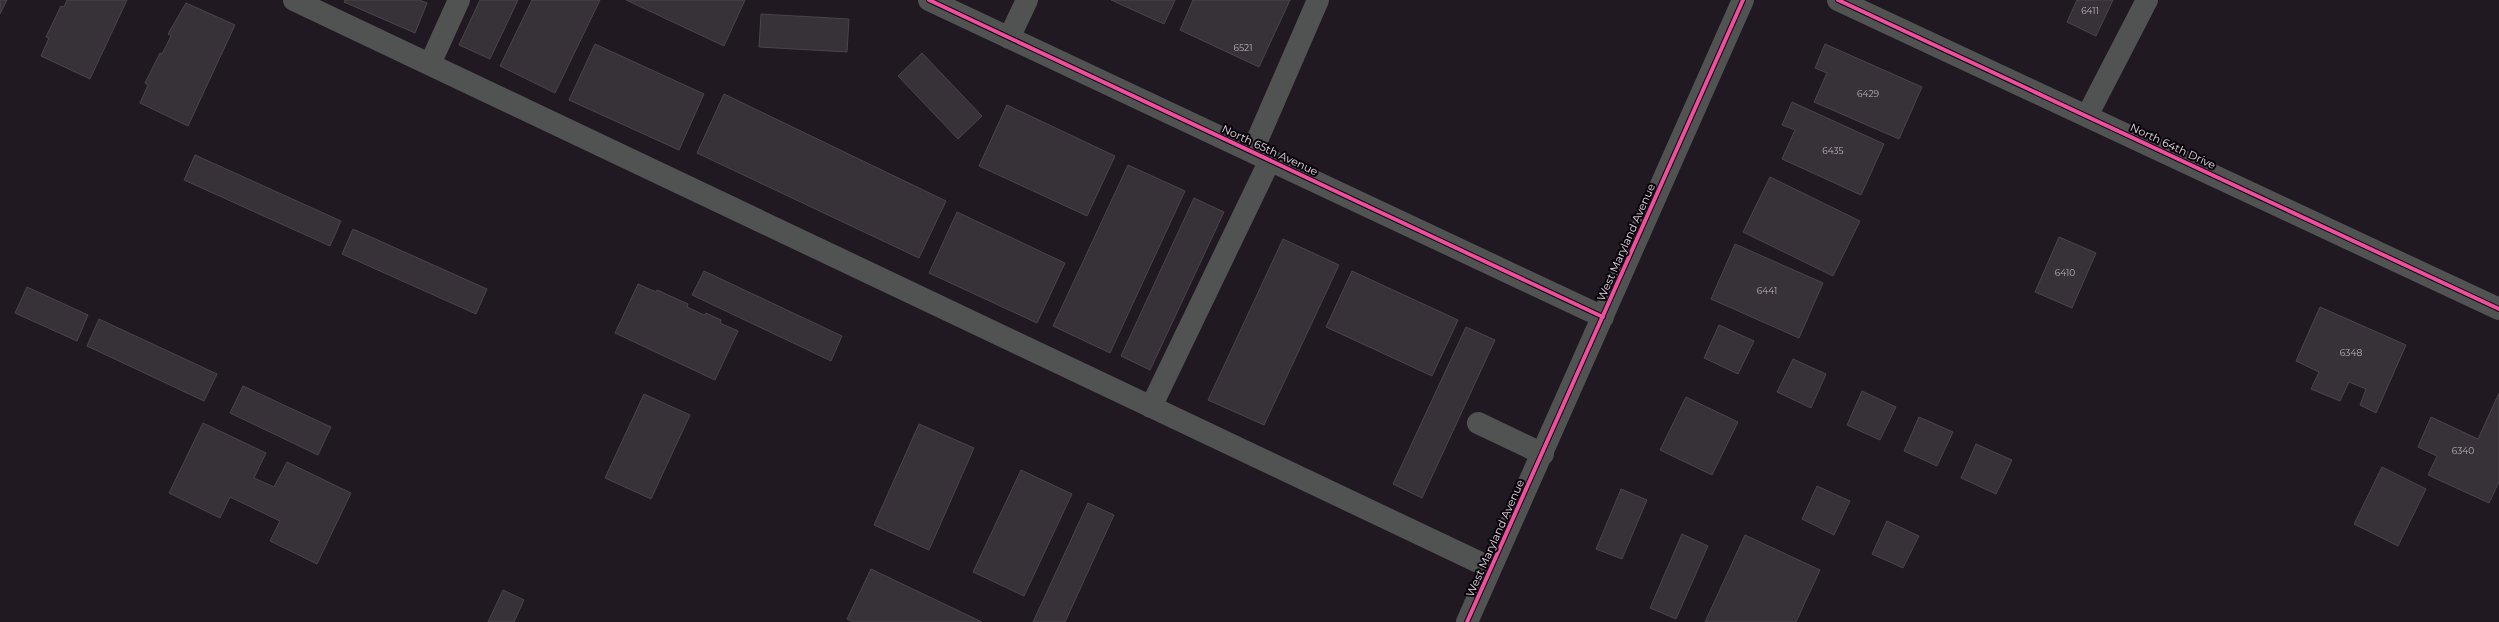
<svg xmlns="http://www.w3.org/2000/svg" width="2499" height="622" font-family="Montserrat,sans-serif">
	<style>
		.building { fill: #373138; stroke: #4a444b }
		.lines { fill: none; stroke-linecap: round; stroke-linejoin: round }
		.minor { stroke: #515353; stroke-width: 22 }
		.cycleway-casing { stroke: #09040a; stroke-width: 6 }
		.cycleway { stroke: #ef4d9e; stroke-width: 4 }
		.labels { text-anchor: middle; stroke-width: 4; stroke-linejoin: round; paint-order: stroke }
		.number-label { font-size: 9px; fill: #b9b0ba }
		.street-label { font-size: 11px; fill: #e4dae5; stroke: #09040a }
	</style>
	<rect width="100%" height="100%" fill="#201922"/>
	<!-- building -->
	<path class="building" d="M 0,0 L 7,0 L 0,14 Z
		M 67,0 L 127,0 L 90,79 L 41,56 L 49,38 L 46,37 L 61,6 L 64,7 Z
		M 345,0 L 419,0 L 427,3 L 415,33 L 344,2 Z
		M 480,0 L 518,0 L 490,59 L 459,45 Z
		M 532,0 L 600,0 L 555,93 L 500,66 Z
		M 626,0 L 745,0 L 724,46 Z
		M 1111,0 L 1175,0 L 1164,24 Z
		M 1193,0 L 1290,0 L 1259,67 L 1180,30 Z
		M 2077,0 L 2113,0 L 2096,36 L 2067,22 Z
		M 186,3 L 235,25 L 188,126 L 140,103 L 148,85 L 145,83 L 160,53 L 162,54 L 171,36 L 168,34 Z
		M 761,14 L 849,19 L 847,52 L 759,47 Z
		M 595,44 L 704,94 L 679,150 L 569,100 Z
		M 1825,44 L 1922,87 L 1899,139 L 1814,102 L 1827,73 L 1815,68 Z
		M 922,53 L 982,116 L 958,139 L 898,76 Z
		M 724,94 L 946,201 L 919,258 L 697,153 Z
		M 1792,102 L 1884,144 L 1861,195 L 1782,159 L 1795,130 L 1782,125 Z
		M 1007,105 L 1115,156 L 1087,216 L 979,166 Z
		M 195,155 L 341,221 L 330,246 L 184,180 Z
		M 1128,165 L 1185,191 L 1110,353 L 1053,326 Z
		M 1770,177 L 1860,221 L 1833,276 L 1743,232 Z
		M 1194,198 L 1224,212 L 1150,370 L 1121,356 Z
		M 957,212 L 1065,263 L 1037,323 L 929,273 Z
		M 353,229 L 487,289 L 476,314 L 342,254 Z
		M 2059,237 L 2096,253 L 2072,308 L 2035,292 Z
		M 1283,239 L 1339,265 L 1264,425 L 1208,400 Z
		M 1735,244 L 1823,283 L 1799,338 L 1711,299 Z
		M 704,271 L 842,336 L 831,361 L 692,295 Z
		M 1352,271 L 1458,320 L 1432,376 L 1326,327 Z
		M 638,284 L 656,292 L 657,290 L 688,304 L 687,307 L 704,315 L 706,313 L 721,320 L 720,323 L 738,331 L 715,380 L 615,333 Z
		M 27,287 L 88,315 L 77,341 L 15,313 Z
		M 2320,307 L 2406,345 L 2376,413 L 2360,405 L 2366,389 L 2349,382 L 2340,401 L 2311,389 L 2319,372 L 2296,361 Z
		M 99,319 L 217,374 L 204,401 L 87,346 Z
		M 1719,325 L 1754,341 L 1738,374 L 1704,358 Z
		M 1466,327 L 1495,340 L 1422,498 L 1393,484 Z
		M 1793,359 L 1826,374 L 1811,408 L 1777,392 Z
		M 243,386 L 331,427 L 318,455 L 230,413 Z
		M 1862,391 L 1896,407 L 1880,440 L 1847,425 Z
		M 2499,393 L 2499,482 L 2489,503 L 2428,475 L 2437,456 L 2418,447 L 2431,417 L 2478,439 Z
		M 644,394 L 690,415 L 651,499 L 605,478 Z
		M 1686,397 L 1738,422 L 1712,475 L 1660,450 Z
		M 1919,417 L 1953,432 L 1937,466 L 1904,451 Z
		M 203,423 L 266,453 L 254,478 L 274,487 L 287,462 L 351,493 L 317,564 L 270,541 L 280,521 L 230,497 L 220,518 L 169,493 Z
		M 919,424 L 974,448 L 929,550 L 874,525 Z
		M 1976,444 L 2012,460 L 1996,494 L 1961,478 Z
		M 2382,467 L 2426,489 L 2398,546 L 2354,524 Z
		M 1021,470 L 1072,494 L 1024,596 L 973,572 Z
		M 1817,486 L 1850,501 L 1834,535 L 1802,519 Z
		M 1621,489 L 1647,500 L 1622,559 L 1596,549 Z
		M 1088,503 L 1114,515 L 1065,622 L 1033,622 Z
		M 1887,521 L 1919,536 L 1903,568 L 1872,554 Z
		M 1682,534 L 1708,546 L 1676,619 L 1650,608 Z
		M 1745,535 L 1820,570 L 1796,622 L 1705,622 Z
		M 871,569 L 982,622 L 853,622 L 847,619 Z
		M 503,590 L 524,600 L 514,622 L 488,622 Z"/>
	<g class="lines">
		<!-- minor -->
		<path class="minor" d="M 294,0 L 1491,568
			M 929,0 L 1603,317
			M 1838,0 L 2499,309
			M 1009,38 L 1027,0
			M 430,64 L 459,0
			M 2087,116 L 2147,0
			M 1252,152 L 1318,0
			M 1151,407 L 1270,160
			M 1478,423 L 1543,454
			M 1467,622 L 1743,0"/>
		<defs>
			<path id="cycleway" d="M 929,0 L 1603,317
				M 1838,0 L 2499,309
				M 1467,622 L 1743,0"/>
		</defs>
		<!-- cycleway casing -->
		<use href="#cycleway" class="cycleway-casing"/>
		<!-- cycleway -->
		<use href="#cycleway" class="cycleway"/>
	</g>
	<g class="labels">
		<!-- number labels -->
		<g class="number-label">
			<text x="2090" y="14">6411</text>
			<text x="1243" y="51">6521</text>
			<text x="1868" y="97">6429</text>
			<text x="1833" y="154">6435</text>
			<text x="2065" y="276">6410</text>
			<text x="1767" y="294">6441</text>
			<text x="2351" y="356">6348</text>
			<text x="2463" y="454">6340</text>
		</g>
		<!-- street labels -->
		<g class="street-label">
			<text transform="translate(2173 146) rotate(25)" y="4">North 64th Drive</text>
			<text transform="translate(1270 150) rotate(25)" y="4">North 65th Avenue</text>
			<text transform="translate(1626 242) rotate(-66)" y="4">West Maryland Avenue</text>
			<text transform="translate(1495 538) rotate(-66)" y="4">West Maryland Avenue</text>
		</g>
	</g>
</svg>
